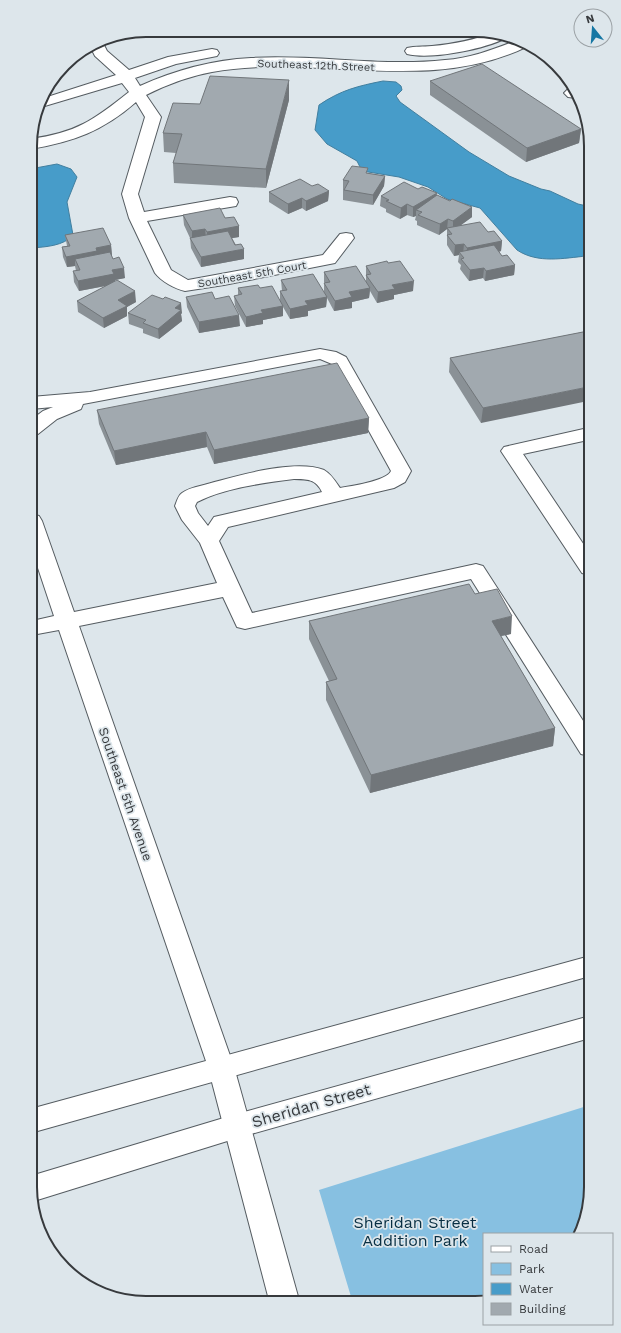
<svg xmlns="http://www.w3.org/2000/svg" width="621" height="1333" font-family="'Work Sans',sans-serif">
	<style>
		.green { fill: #87c0e1 }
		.water { fill: #479cc9; stroke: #427f9f }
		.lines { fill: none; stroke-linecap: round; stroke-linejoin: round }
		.minor-casing { stroke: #555c61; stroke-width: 2 }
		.major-casing { stroke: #555c61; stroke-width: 2 }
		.minor { fill: #fff; fill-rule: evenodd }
		.major { fill: #fff; fill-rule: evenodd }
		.wall { fill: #8a9196 }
		.shaded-wall { fill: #71767a }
		.building { fill: #a1a9af; stroke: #71767a }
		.labels { text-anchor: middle; stroke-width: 3.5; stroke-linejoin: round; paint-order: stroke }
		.far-street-label { font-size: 11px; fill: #373a3d; stroke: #dde6eb }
		.street-label { font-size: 13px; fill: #373a3d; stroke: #dde6eb }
		.near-street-label { font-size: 16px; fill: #373a3d; stroke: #dde6eb }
		.near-park-label { font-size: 16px; fill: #082f43; stroke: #dde6eb }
		.rim { fill: none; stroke: #373a3d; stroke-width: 2 }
	</style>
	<rect width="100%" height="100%" fill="#dde6eb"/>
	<!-- green -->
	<path class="green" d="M 590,1105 L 591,1194 L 580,1234 L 484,1234 L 484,1299 L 352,1300 L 319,1190 Z"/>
	<!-- water -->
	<path class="water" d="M 383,81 L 396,82 L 401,86 L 402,90 L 396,96 L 400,102 L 469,152 L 509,176 L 541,189 L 550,191 L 578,204 L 587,206 L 587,256 C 564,258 538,264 517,250 L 480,208 L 447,199 L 428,187 L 399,177 L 362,171 L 357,161 L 327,144 L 315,130 L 319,105 C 341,90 358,86 383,81 Z
		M 57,164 L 71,169 L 77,177 L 67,202 L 73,235 C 64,246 45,247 31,248 L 30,169 Z"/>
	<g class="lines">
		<defs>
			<path id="minor" d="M 496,32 L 508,37 C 486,49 431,60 407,54 L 405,51 L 407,48 C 415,46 423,47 432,46 C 456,44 473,40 496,32 Z
				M 101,39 L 107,51 L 129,70 L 168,57 L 212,49 L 217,50 L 219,53 L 217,56 L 176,64 L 135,78 L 140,86 C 175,70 213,60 251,58 C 316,54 381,67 445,60 C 470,58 492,50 515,41 L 526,47 C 428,95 316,53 212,72 C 189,76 166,85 146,95 L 161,117 L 138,194 L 144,212 L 230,197 L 236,198 L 238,202 L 236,206 L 230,207 L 147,221 L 171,270 L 188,280 L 323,255 L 340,234 L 346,233 L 352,234 L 354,238 L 335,263 L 224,285 L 185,291 C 175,289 161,281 155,273 L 129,218 L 122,194 L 145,117 L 136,102 C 103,131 73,142 30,149 L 30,139 C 76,133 94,120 129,92 L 122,83 L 38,108 L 41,99 L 116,75 L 95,56 L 90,46 Z
				M 570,89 L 576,98 L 568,97 L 564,93 L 567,90 Z
				M 320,349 L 336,352 L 346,357 L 411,471 L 405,482 L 394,488 L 228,527 L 219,541 L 252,613 L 476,564 L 483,566 L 589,730 L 589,756 L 581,754 L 471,579 L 245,629 L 237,627 L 223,597 L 79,626 L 234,1067 L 299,1300 L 269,1300 L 208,1067 L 59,630 L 32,635 L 32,621 L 54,616 L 32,550 L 32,514 L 39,516 L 42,521 L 74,612 L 217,583 L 200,543 L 182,520 L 175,506 C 177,501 178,496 182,493 C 190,487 202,486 211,483 C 240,475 296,459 324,470 C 331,474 336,482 340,488 C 351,486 387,481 391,471 L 332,364 L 320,359 L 83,404 L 81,409 L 57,419 L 38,434 L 31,436 L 31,420 L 43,411 L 53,407 L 31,409 L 31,397 L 90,392 ZM 294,479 C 307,479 316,479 322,492 L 214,517 L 208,526 L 198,513 L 195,506 L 197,502 C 224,488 263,483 294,479 Z
				M 588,428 L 588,440 L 523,454 L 588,551 L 589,575 L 582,573 L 501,451 L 504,447 Z"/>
			<path id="major" d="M 590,956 L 590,976 L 34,1132 L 34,1108 Z
				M 590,1016 L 590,1038 L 237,1138 L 34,1201 L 34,1175 L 237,1114 Z"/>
		</defs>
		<!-- minor casing -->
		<use href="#minor" class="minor-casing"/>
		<!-- major casing -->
		<use href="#major" class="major-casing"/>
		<!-- minor -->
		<use href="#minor" class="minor"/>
		<!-- major -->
		<use href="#major" class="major"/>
	</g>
	<!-- wall -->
	<path class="wall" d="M 430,81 L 581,129 L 579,143 L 526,162 L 430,95 Z
		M 289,100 L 266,188 L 174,183 L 173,163 L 176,153 L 164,152 L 163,133 L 200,104 Z
		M 368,173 L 385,176 L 384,186 L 373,205 L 343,200 L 343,180 Z
		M 312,186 L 329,191 L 328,201 L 306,211 L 302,208 L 288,214 L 269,202 L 269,192 Z
		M 418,189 L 450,201 L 472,207 L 472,217 L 461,225 L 488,232 L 502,241 L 501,251 L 499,252 L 502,256 L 515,265 L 514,275 L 485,281 L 483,278 L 469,281 L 460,269 L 461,265 L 458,262 L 459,255 L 454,256 L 447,245 L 447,229 L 439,235 L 417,225 L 417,221 L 415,220 L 416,216 L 413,217 L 407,215 L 400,219 L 386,212 L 386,209 L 380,206 L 381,196 Z
		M 183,215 L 225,218 L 239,226 L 239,237 L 232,238 L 244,259 L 201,267 L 191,248 L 190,238 L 184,225 Z
		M 65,235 L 111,245 L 112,256 L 111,256 L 125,278 L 115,280 L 115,281 L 136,302 L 127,307 L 127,316 L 104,328 L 78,312 L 77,301 L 106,286 L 79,291 L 74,282 L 73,271 L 76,271 L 75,266 L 67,267 L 63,257 L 62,247 L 67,246 Z
		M 388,263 L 413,291 L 394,295 L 394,299 L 377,303 L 370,291 L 369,298 L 352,302 L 352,308 L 334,311 L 327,298 L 326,307 L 308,311 L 308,316 L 290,319 L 283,307 L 283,316 L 263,320 L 263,324 L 246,327 L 235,306 L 234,296 L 238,295 L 238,288 L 260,288 L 280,301 L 280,291 L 282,291 L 281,280 L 324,293 L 324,283 L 325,283 L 324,282 L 324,272 L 366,281 L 366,266 Z
		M 186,297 L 215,299 L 240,326 L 199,333 L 187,307 Z
		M 128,313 L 182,313 L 181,314 L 182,321 L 159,339 L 143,333 L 143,329 L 129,324 Z
		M 588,331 L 481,423 L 449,372 L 450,358 Z
		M 97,410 L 369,418 L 368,433 L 214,464 L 207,447 L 116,465 L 99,424 Z
		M 475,594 L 511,634 L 501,636 L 555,728 L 553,746 L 370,793 L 326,700 L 326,682 L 329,681 L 309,639 L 309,621 Z"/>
	<!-- shaded-wall -->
	<path class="shaded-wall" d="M 289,80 L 289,100 L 266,188 L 266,169 Z
		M 581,129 L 579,143 L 526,162 L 527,148 Z
		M 385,176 L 384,186 L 373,205 L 373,195 Z
		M 329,191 L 328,201 L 306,211 L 306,201 Z
		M 437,193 L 436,203 L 416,210 L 416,216 L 413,217 L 413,207 Z
		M 302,198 L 302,208 L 288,214 L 288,204 Z
		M 407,204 L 407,215 L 400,219 L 401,208 Z
		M 472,207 L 472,217 L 453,231 L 453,221 Z
		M 448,219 L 447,229 L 439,235 L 440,224 Z
		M 239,226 L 239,237 L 207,242 L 207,232 Z
		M 205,229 L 206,239 L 192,241 L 192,231 Z
		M 502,241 L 501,251 L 466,258 L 467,248 Z
		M 464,244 L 463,254 L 459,252 L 459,255 L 454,256 L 455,245 Z
		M 111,245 L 112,256 L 98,258 L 75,259 L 75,266 L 67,267 L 66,257 L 96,248 Z
		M 244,249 L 244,259 L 201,267 L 201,257 Z
		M 515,265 L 514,275 L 485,281 L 486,271 Z
		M 124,268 L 125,278 L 115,280 L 115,284 L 79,291 L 78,281 L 112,270 Z
		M 484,268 L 483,278 L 469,281 L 470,270 Z
		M 414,281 L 413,291 L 394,295 L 394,299 L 377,303 L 378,292 L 392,285 Z
		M 370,288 L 369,298 L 352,302 L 352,308 L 334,311 L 335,301 L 349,292 Z
		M 135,291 L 136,302 L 127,307 L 127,316 L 104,328 L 103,318 L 118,300 Z
		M 327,297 L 326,307 L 308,311 L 308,316 L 290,319 L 290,309 L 305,301 Z
		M 181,303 L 182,313 L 181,314 L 182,321 L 159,339 L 158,329 L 175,308 Z
		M 283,306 L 283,316 L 263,320 L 263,324 L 246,327 L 246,317 L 261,310 Z
		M 239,315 L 240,326 L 199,333 L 199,322 Z
		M 588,387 L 588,401 L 481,423 L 483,408 Z
		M 369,418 L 368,433 L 214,464 L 214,450 Z
		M 206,432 L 207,447 L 116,465 L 114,451 Z
		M 512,616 L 511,634 L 490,638 L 492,621 Z
		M 555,728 L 553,746 L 370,793 L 371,775 Z"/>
	<!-- building -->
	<path class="building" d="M 482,64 L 581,129 L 527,148 L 430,81 Z
		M 210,76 L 289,80 L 266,169 L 173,163 L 182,134 L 163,133 L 173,103 L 200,104 Z
		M 352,166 L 368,168 L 366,173 L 385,176 L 373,195 L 344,190 L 349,181 L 343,180 Z
		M 300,179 L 312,186 L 318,184 L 329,191 L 306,201 L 302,198 L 288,204 L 269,192 Z
		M 404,182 L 418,189 L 422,187 L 437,193 L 413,207 L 407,204 L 401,208 L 386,201 L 389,200 L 381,196 Z
		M 437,195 L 450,201 L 452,199 L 472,207 L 453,221 L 448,219 L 440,224 L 418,215 L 422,212 L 416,210 Z
		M 220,208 L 225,218 L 234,217 L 239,226 L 207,232 L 205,229 L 192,231 L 183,215 Z
		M 480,222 L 488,232 L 494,231 L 502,241 L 467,248 L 464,244 L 455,245 L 447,235 L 452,234 L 447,228 Z
		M 103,228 L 111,245 L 96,248 L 97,251 L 66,257 L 62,247 L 70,246 L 65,235 Z
		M 228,231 L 235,245 L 241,244 L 244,249 L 201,257 L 190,238 Z
		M 494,245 L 502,256 L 507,255 L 515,265 L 486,271 L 484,268 L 470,270 L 461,259 L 464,258 L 459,252 Z
		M 110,252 L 113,259 L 119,257 L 124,268 L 112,270 L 114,274 L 78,281 L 73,271 L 80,270 L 75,259 Z
		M 387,261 L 388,263 L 400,261 L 414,281 L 392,285 L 395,289 L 378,292 L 366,275 L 371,274 L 366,266 Z
		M 356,266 L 370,288 L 349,292 L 352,297 L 335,301 L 324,283 L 330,282 L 324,272 Z
		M 313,274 L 327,297 L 305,301 L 308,305 L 290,309 L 280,291 L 287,290 L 281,280 Z
		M 117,280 L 135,291 L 118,300 L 127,306 L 103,318 L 77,301 Z
		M 258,285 L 260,288 L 272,286 L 283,306 L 261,310 L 263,313 L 246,317 L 234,296 L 242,294 L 238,288 Z
		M 212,292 L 215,299 L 229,296 L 239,315 L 199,322 L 186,297 Z
		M 152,295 L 163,299 L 165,297 L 181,303 L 175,308 L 181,310 L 158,329 L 143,323 L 146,320 L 128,313 Z
		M 588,331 L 588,387 L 483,408 L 450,358 Z
		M 337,363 L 369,418 L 214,450 L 206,432 L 114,451 L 97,410 Z
		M 469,584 L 475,594 L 497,589 L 512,616 L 492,621 L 555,728 L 371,775 L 326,682 L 337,679 L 309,621 Z"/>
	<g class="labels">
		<!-- far-street labels -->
		<g class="far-street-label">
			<text transform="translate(316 65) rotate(2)" y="4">Southeast 12th Street</text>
			<text transform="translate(252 274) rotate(-10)" y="4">Southeast 5th Court</text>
		</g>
		<!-- street labels -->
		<g class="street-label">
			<text transform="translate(126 794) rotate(71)" y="5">Southeast 5th Avenue</text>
		</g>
		<!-- near-street labels -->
		<g class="near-street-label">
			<text transform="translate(311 1105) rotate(-16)" y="6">Sheridan Street</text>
		</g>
		<!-- near-park labels -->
		<g class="near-park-label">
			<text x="415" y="1228">Sheridan Street<tspan x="415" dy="18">Addition Park</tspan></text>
		</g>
	</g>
	<!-- crop -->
	<path d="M0 0H621V1333H0ZM146 37H475A109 109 0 0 1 584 146V1187A109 109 0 0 1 475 1296H146A109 109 0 0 1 37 1187V146A109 109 0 0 1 146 37Z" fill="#dde6eb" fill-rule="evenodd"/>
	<path class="rim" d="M146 37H475A109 109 0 0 1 584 146V1187A109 109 0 0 1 475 1296H146A109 109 0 0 1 37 1187V146A109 109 0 0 1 146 37Z"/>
	<!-- legend -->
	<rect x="483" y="1233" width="130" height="92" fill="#dde6eb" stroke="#9ba1a5"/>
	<rect x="491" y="1246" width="20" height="6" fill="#ffffff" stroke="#9ba1a5"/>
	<text x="519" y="1253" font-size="12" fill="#373a3d">Road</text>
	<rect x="491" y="1263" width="20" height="12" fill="#87c0e1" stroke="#9ba1a5"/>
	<text x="519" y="1273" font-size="12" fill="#373a3d">Park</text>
	<rect x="491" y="1283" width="20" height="12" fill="#479cc9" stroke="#9ba1a5"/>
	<text x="519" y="1293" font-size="12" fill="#373a3d">Water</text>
	<rect x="491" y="1303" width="20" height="12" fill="#a1a9af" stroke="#9ba1a5"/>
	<text x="519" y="1313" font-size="12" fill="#373a3d">Building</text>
	<!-- north arrow -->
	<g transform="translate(593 28) rotate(343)"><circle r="19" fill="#dde6eb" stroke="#9ba1a5"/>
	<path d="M0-3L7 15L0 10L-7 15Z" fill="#1677a4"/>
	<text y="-6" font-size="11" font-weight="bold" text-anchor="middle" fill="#373a3d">N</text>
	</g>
</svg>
